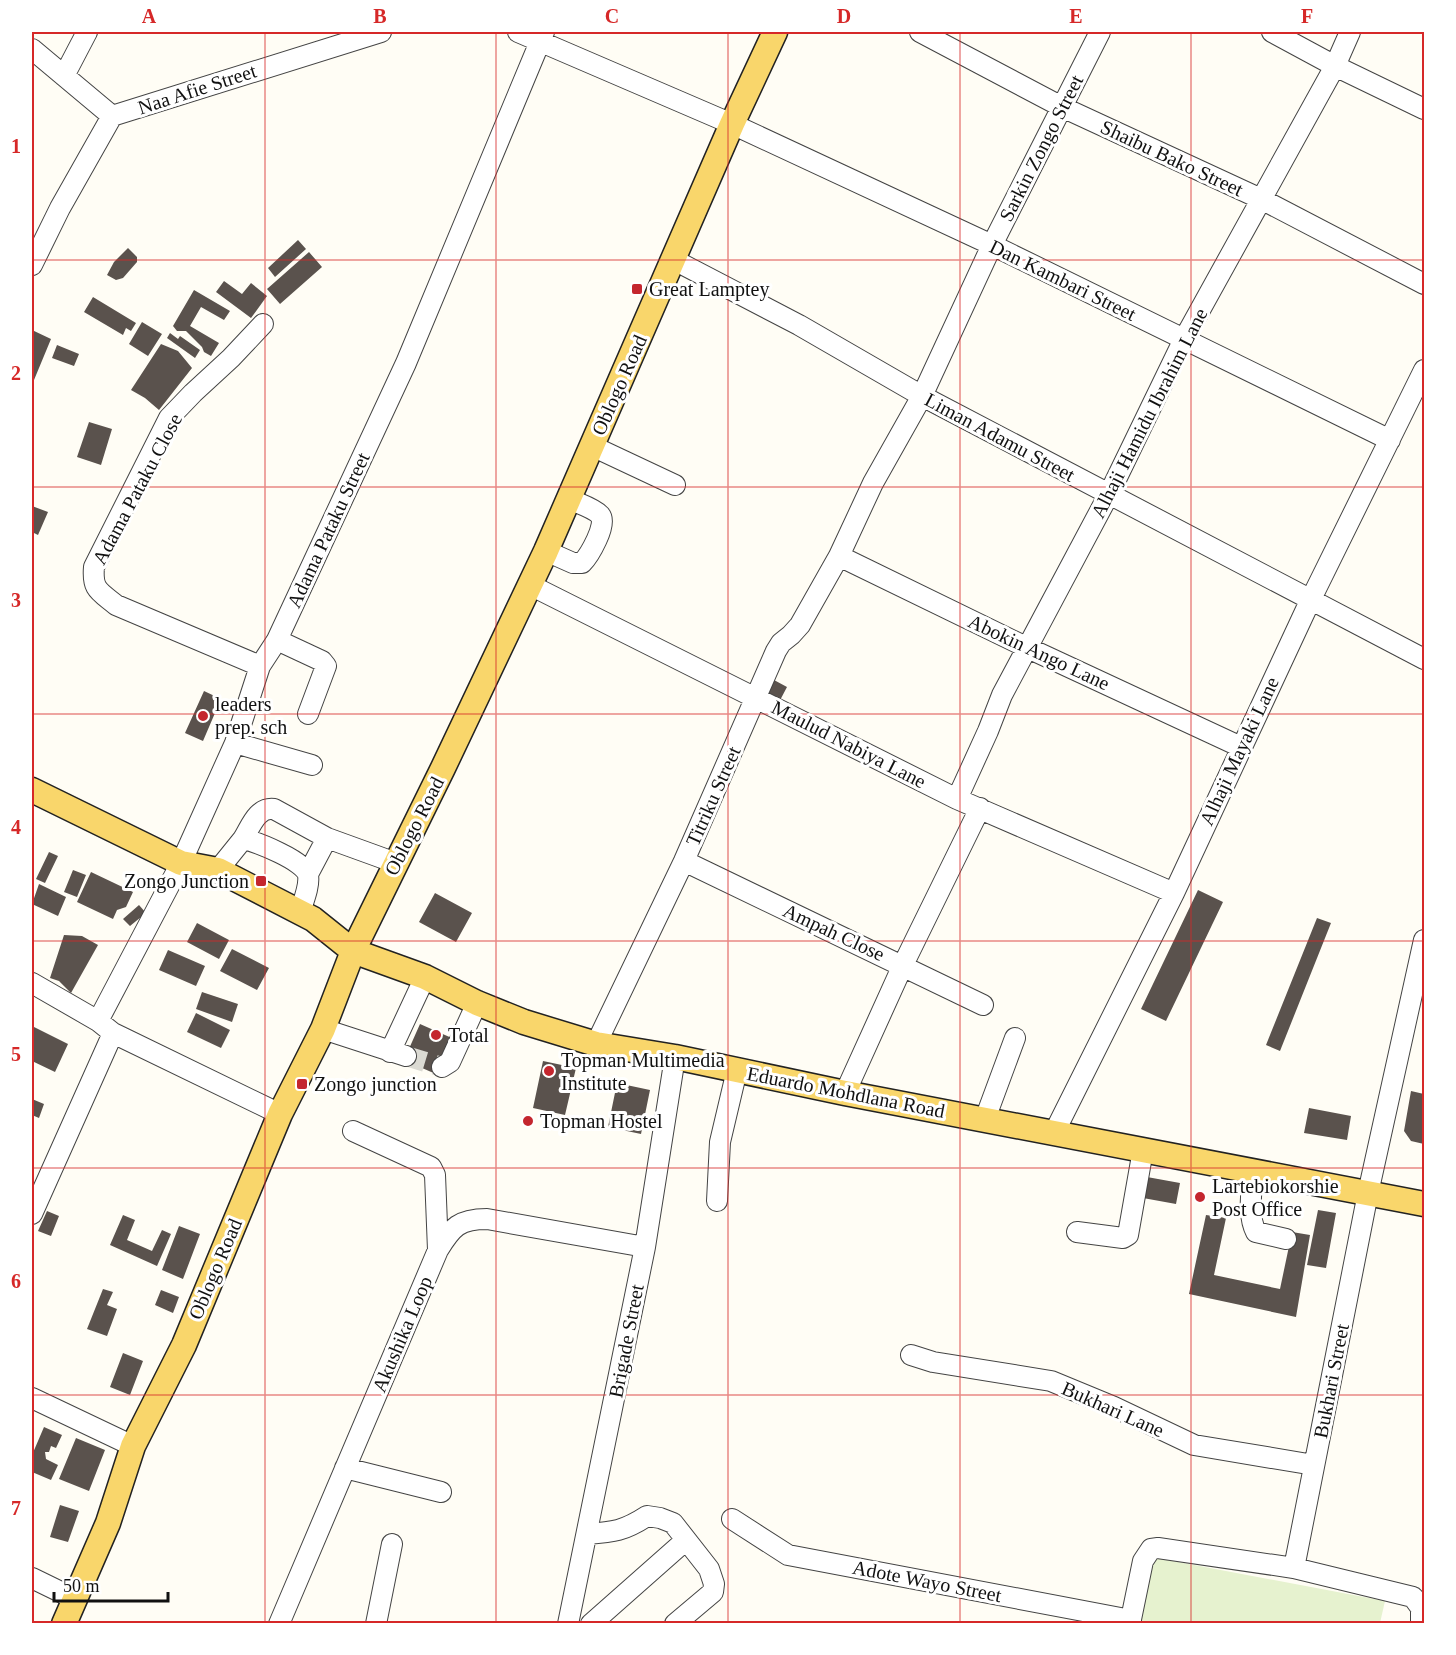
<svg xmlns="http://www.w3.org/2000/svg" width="1456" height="1655" font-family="'Times New Roman',serif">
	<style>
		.pitch { fill: #e6f2cf }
		.building { fill: #5a524d }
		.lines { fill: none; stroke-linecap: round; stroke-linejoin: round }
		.minor-tunnel { stroke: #dbdad3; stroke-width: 20; stroke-dasharray: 20 10; stroke-linecap: butt }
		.minor-casing { stroke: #444; stroke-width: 22 }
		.major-casing { stroke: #222; stroke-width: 27 }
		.minor { stroke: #fff; stroke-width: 20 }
		.major { stroke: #f9d66b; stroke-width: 24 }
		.grid { fill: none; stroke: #d62828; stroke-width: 1.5; stroke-opacity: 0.55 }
		.poi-dot { fill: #c4262e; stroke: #fff; stroke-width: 2 }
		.labels { text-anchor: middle; stroke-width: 6; stroke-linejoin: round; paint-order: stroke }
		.street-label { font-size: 20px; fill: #111; stroke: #fff }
		.poi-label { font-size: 20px; fill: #111; stroke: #fff; text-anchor: start }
		.neatline { fill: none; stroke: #d62828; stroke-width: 2 }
		.grid-label { font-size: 20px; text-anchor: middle; font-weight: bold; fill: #d62828 }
	</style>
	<rect width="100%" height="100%" fill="#fffdf5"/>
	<!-- pitch -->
	<path class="pitch" d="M 1152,1557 L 1385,1601 L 1380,1623 L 1139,1624 Z"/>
	<!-- building -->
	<path class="building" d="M 298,240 L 306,249 L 275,277 L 268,268 Z
		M 128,248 L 137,257 L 137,262 L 123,278 L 116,280 L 107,275 L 114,262 Z
		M 309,252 L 322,267 L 280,304 L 267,289 Z
		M 224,281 L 242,294 L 251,283 L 267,296 L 251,318 L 216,292 Z
		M 194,290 L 230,311 L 224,320 L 201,307 L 190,326 L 219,343 L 211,356 L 204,352 L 202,347 L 186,331 L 177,331 L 173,326 Z
		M 93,297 L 136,323 L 131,331 L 126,328 L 123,335 L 84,312 Z
		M 142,322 L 162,334 L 148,356 L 129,344 Z
		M 32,330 L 51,339 L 34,380 L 32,379 Z
		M 170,333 L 178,339 L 180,336 L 200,350 L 195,358 L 167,338 Z
		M 161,344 L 178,351 L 192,368 L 159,410 L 145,398 L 131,390 Z
		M 57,345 L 79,354 L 74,366 L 52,358 Z
		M 89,422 L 112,429 L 101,465 L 77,457 Z
		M 32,506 L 48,512 L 38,535 L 34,533 L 32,539 Z
		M 774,680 L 787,687 L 777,706 L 764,699 Z
		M 204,691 L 221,699 L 203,741 L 185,733 Z
		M 49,852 L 58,856 L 45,883 L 36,879 Z
		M 73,870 L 86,875 L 77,897 L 64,892 Z
		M 91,872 L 133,892 L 126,907 L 117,910 L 113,919 L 77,902 Z
		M 39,884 L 66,897 L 58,916 L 32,904 Z
		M 1198,890 L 1223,902 L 1166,1021 L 1141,1009 Z
		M 435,893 L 472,913 L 456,942 L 419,922 Z
		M 139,905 L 146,913 L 130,926 L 123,919 Z
		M 1317,918 L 1331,923 L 1280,1051 L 1266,1045 Z
		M 197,923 L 229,940 L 219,959 L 187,942 Z
		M 64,935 L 82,936 L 98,945 L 71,993 L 59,981 L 50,978 Z
		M 232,949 L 269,968 L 257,990 L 220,971 Z
		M 168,950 L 205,966 L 196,986 L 159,970 Z
		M 202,992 L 238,1004 L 232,1022 L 196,1009 Z
		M 196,1013 L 230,1030 L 221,1048 L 187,1032 Z
		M 420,1024 L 454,1039 L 438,1075 L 404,1060 Z
		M 32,1026 L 68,1044 L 55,1072 L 32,1061 Z
		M 543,1061 L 576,1068 L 565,1115 L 533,1108 Z
		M 617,1083 L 650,1090 L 641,1134 L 608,1127 Z
		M 1411,1091 L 1424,1094 L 1424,1144 L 1411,1141 L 1404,1131 Z
		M 32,1099 L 44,1104 L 39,1118 L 32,1115 Z
		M 1309,1108 L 1351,1116 L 1347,1140 L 1304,1133 Z
		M 1147,1177 L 1180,1183 L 1176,1204 L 1143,1198 Z
		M 1318,1210 L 1336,1213 L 1326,1268 L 1307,1265 Z
		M 47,1211 L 59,1216 L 51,1236 L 38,1231 Z
		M 123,1215 L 135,1220 L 127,1240 L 152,1251 L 162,1230 L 171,1234 L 157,1266 L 110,1245 Z
		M 1206,1215 L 1226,1218 L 1214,1275 L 1280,1289 L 1292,1232 L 1310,1235 L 1296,1317 L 1189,1294 Z
		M 179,1226 L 200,1234 L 183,1279 L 162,1270 Z
		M 103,1289 L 113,1292 L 107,1305 L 117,1309 L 107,1336 L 87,1329 Z
		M 161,1290 L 179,1297 L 173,1313 L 155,1305 Z
		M 123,1353 L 143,1361 L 130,1395 L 110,1387 Z
		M 44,1427 L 62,1435 L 56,1448 L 51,1446 L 49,1452 L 45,1452 L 46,1459 L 58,1465 L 51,1480 L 32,1472 L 32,1455 Z
		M 76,1438 L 105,1450 L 89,1491 L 59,1479 Z
		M 60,1505 L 79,1511 L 68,1542 L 50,1537 Z"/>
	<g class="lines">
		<!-- minor-tunnel -->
		<path class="minor-tunnel" d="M 406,1056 L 442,1067"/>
		<defs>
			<path id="minor" d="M 518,32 L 732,124 L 992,245 L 1390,440
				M 920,32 L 1062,107 L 1261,199 L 1424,284
				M 1272,32 L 1335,66 L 1424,109
				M 32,49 L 112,116
				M 64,76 L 87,32
				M 112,116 L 381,32
				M 674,260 L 799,325 L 922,396 L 1424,659
				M 32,265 L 60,208 L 112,116
				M 592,446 L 675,485
				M 546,551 L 573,563 L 582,563 C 589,556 608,524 600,515 C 594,508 577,503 569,499
				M 839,556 L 1028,648 L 1241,747
				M 530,585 L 957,799 L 1174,893
				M 277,640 L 322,661 L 326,666 L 308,714
				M 260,666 L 116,605 C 99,591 92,590 94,567 L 169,418 L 193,393 L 231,358 L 263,324
				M 235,743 L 312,765
				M 957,799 L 988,731 L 1002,695 L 1109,494 L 1184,339 L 1335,66 L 1350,32
				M 243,839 C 251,826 257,807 274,809 L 327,838 L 396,863
				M 684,861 L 983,1005
				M 218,870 L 243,839 C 257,842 305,861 308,875 C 310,886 303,902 300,912
				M 308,874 L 327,838
				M 32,983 L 98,1021 L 113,1033 L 280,1114
				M 98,1021 L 181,863 L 235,743 L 260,666 L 277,640 L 406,363 L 544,32
				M 323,1029 L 406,1056
				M 596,1044 L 684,861 L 776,651 L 781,643 L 791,635 L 800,625 L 839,556 L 873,483 L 922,396 L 992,245 L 1100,32
				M 390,1052 L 425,977
				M 442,1067 L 450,1062 L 477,1003
				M 845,1093 L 903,965 L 980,808
				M 985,1119 L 1015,1038
				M 353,1131 L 431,1167 L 435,1175 L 438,1250
				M 1054,1133 L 1174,893 L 1310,601 L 1424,370
				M 1253,1171 C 1252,1190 1247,1215 1256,1232 L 1286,1239
				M 717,1201 L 720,1142 L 737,1070
				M 32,1214 L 113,1033
				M 1077,1232 L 1123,1238 L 1128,1235 L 1143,1150
				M 911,1355 L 933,1362 L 1051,1381 L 1114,1407 L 1194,1445 L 1314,1465
				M 32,1398 L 133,1446
				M 345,1468 L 441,1492
				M 732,1519 L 788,1555 L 1131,1620
				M 587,1534 C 614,1532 624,1531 647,1516 L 660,1518 L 673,1523 L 709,1569 L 714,1584 L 713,1592 L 675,1624
				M 1294,1568 L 1368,1193 L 1424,940
				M 32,1578 L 75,1599
				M 279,1624 L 438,1250 C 452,1227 459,1219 487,1219 L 645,1247
				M 376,1624 L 392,1544
				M 568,1624 L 645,1247 L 675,1057
				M 591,1624 L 686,1540
				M 1130,1624 L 1143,1561 L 1151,1549 L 1158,1548 L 1294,1568 L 1413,1597 L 1421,1608 L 1421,1624"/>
			<path id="major" d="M 32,790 L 181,863 L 218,870 L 313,919 L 353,951 L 425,977 L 477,1003 L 524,1022 L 596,1044 L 675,1057 L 845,1093 L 1424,1204
				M 64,1624 L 108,1523 L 133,1446 L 184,1345 L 280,1114 L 323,1029 L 353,951 L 443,768 L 546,551 L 732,124 L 775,32"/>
		</defs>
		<!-- minor casing -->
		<use href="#minor" class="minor-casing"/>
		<!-- major casing -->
		<use href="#major" class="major-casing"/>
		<!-- minor -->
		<use href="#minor" class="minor"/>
		<!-- major -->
		<use href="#major" class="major"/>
	</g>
	<!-- grid -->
	<path class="grid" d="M 265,32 L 265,1624M 496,32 L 496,1624M 728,32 L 728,1624M 960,32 L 960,1624M 1191,32 L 1191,1624M 32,260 L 1424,260M 32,487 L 1424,487M 32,714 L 1424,714M 32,941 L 1424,941M 32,1168 L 1424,1168M 32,1395 L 1424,1395"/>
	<!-- markers -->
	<g class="poi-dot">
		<rect x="631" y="283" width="12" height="12" rx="3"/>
		<circle cx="203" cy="716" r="6"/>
		<rect x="255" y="875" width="12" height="12" rx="3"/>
		<circle cx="436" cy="1035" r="6"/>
		<circle cx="549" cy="1071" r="6"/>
		<rect x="296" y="1078" width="12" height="12" rx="3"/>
		<circle cx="528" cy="1121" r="6"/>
		<circle cx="1200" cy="1197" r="6"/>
	</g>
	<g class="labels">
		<!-- street labels -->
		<g class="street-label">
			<text transform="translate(197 89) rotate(-18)" y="7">Naa Afie Street</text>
			<text transform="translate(1041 148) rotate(-63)" y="7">Sarkin Zongo Street</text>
			<text transform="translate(1172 158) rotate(25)" y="7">Shaibu Bako Street</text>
			<text transform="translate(1063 280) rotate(26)" y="7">Dan Kambari Street</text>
			<text transform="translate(619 385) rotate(-66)" y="7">Oblogo Road</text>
			<text transform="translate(1149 413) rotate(-63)" y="7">Alhaji Hamidu Ibrahim Lane</text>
			<text transform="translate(1000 437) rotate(28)" y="7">Liman Adamu Street</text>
			<text transform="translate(137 489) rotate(-62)" y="7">Adama Pataku Close</text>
			<text transform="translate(328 530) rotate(-65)" y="7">Adama Pataku Street</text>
			<text transform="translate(1039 652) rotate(25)" y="7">Abokin Ango Lane</text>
			<text transform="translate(849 744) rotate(27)" y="7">Maulud Nabiya Lane</text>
			<text transform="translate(1239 751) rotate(-65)" y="7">Alhaji Mayaki Lane</text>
			<text transform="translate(713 796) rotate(-66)" y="7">Titriku Street</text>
			<text transform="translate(414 826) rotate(-63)" y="7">Oblogo Road</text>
			<text transform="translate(834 932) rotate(25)" y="7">Ampah Close</text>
			<text transform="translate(846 1092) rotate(11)" y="7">Eduardo Mohdlana Road</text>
			<text transform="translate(215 1269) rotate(-67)" y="7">Oblogo Road</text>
			<text transform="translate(402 1334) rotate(-67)" y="7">Akushika Loop</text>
			<text transform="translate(626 1341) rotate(-79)" y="7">Brigade Street</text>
			<text transform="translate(1331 1381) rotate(-79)" y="7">Bukhari Street</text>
			<text transform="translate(1113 1409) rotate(24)" y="7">Bukhari Lane</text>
			<text transform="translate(927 1581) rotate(11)" y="7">Adote Wayo Street</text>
		</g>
		<!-- poi labels -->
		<g class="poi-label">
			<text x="649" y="296">Great Lamptey</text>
			<text x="215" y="711">leaders<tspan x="215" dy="23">prep. sch</tspan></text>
			<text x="249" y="888" text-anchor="end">Zongo Junction</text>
			<text x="448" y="1042">Total</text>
			<text x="561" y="1067">Topman Multimedia<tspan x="561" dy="23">Institute</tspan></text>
			<text x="314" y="1091">Zongo junction</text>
			<text x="540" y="1128">Topman Hostel</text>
			<text x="1212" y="1193">Lartebiokorshie<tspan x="1212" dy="23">Post Office</tspan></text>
		</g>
	</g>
	<!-- border -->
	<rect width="1456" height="1655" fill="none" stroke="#ffffff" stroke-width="66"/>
	<!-- scale -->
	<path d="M54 1592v9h114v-9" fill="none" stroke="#111111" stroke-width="3"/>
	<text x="63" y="1592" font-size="18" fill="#111111" stroke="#ffffff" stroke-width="4.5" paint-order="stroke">50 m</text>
	<rect x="33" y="33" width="1390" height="1589" class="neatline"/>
	<g class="grid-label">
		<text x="149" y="23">A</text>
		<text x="380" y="23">B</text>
		<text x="612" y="23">C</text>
		<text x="844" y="23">D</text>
		<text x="1076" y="23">E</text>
		<text x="1307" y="23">F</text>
		<text x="16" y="153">1</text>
		<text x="16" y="380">2</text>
		<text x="16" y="607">3</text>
		<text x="16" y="834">4</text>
		<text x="16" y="1061">5</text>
		<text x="16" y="1288">6</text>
		<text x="16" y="1515">7</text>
	</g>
</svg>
